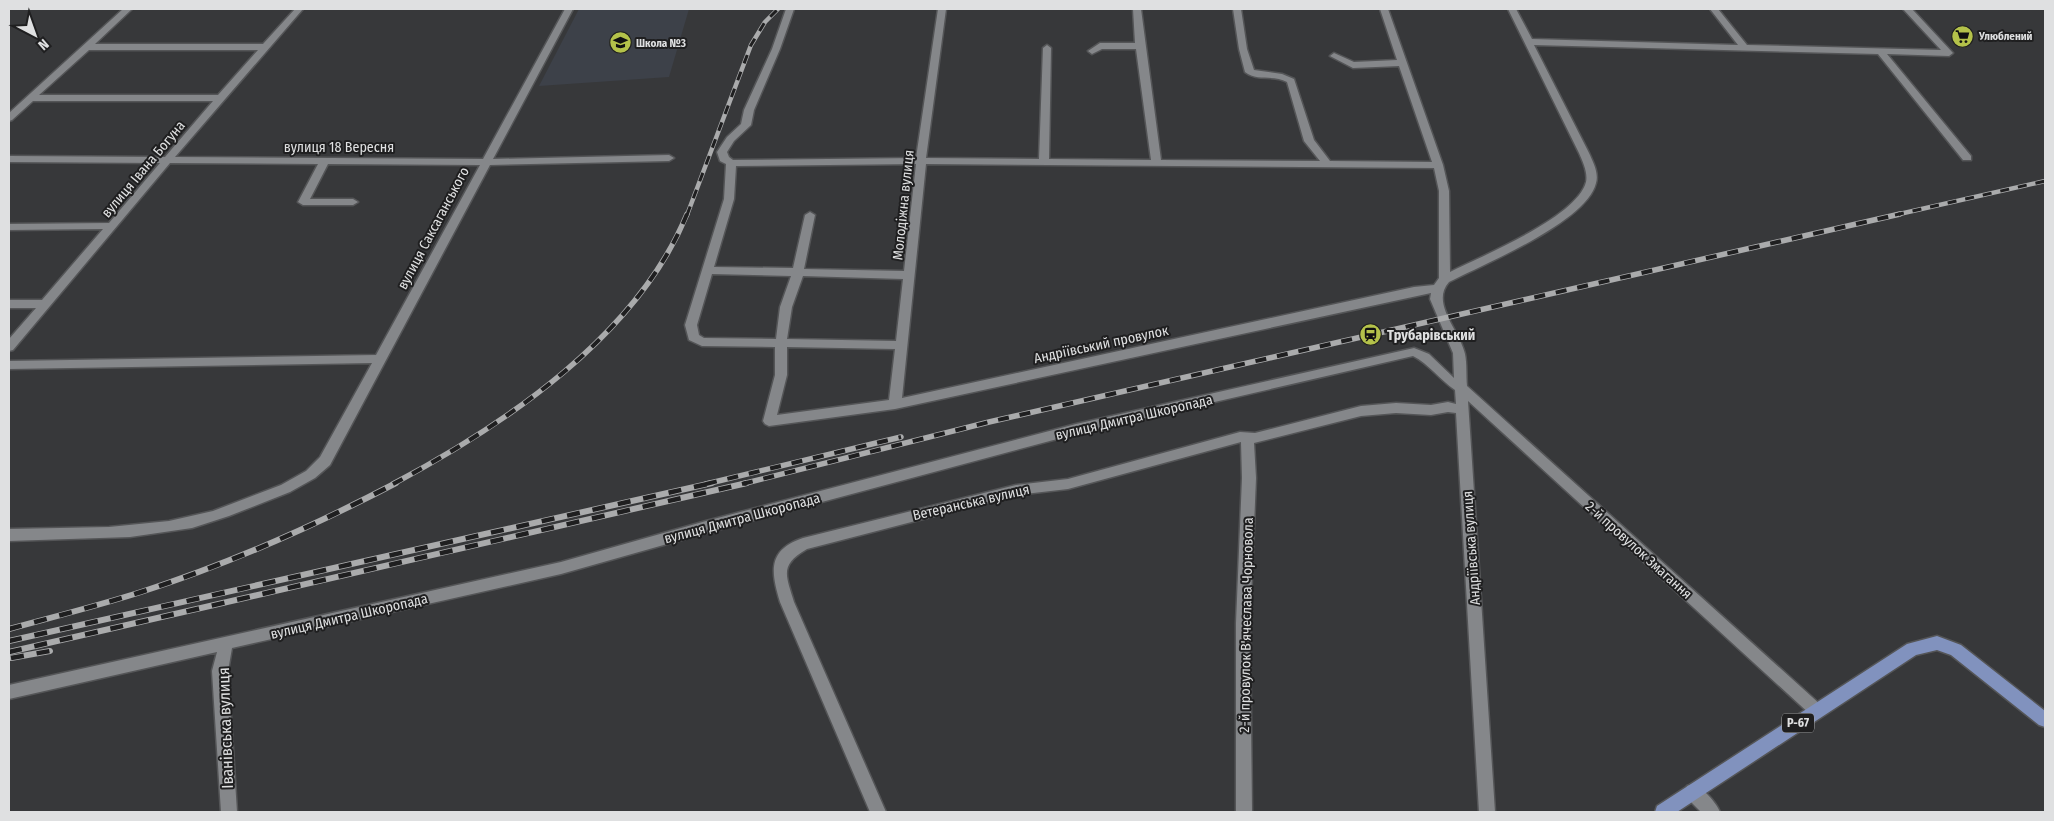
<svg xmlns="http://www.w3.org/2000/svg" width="2054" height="821" font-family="'Fira Sans Condensed',sans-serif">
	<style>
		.built { fill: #3d4149 }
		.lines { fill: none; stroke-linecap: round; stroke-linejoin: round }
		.minor-casing { stroke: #545557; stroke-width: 3 }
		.major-casing { stroke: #545557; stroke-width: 3 }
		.minor { fill: #85878a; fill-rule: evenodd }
		.major { fill: #8192be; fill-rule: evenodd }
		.rail-far2-casing { stroke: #aaabac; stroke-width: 4.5 }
		.rail-far1-casing { stroke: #aaabac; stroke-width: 5.5 }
		.rail-casing { stroke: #aaabac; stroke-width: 6 }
		.rail-far2 { stroke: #1f1f20; stroke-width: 3; stroke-dasharray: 9; stroke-linecap: butt }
		.rail-far1 { stroke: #1f1f20; stroke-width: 4; stroke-dasharray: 11; stroke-linecap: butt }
		.rail { stroke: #1f1f20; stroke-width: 4.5; stroke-dasharray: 13; stroke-linecap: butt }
		.labels { text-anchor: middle; stroke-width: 4; stroke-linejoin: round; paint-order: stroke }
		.far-poi-label { font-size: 11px; font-weight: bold; fill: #dfe0e1; stroke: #1f1f20; text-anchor: start }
		.shield { fill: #1f1f20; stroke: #a5a6a7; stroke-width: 1 }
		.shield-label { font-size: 12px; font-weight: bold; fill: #dfe0e1 }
		.street-label { font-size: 14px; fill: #dfe0e1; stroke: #1f1f20 }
		.poi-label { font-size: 14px; font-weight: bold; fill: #dfe0e1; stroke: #1f1f20; text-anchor: start }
		.near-street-label { font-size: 16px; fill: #dfe0e1; stroke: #1f1f20 }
	</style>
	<rect width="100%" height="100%" fill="#37383a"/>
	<!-- built -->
	<path class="built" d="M 579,9 L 689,9 L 669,77 L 539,86 Z"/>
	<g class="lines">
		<defs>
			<path id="minor" d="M 123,9 L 132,9 L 95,44 L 263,44 L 295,9 L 303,9 L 175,157 L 483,159 L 565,9 L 573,9 L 493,159 L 669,155 L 674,158 L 669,161 L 490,165 L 330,465 L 315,478 L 290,492 L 229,516 L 192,528 L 130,537 L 9,541 L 9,529 L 109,527 L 169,521 L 213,511 L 281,485 L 306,471 L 320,457 L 372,363 L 9,369 L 9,361 L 376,355 L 480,165 L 328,164 L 310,199 L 353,199 L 358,202 L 353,205 L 303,205 L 298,202 L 318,164 L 170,163 L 13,350 L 9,351 L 9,339 L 36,308 L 9,308 L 9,300 L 42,300 L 103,229 L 9,230 L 9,224 L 109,223 L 160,163 L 9,162 L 9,156 L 165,157 L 213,101 L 33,101 L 12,120 L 9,121 L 9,113 ZM 89,50 L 258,50 L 218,95 L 39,95 Z
				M 786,9 L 794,9 L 780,49 L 754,110 L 751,125 L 734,141 L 727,152 L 729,157 L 733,160 L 916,158 L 938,9 L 946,9 L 926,158 L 1039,159 L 1043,48 L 1047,45 L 1051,48 L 1049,159 L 1151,160 L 1136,49 L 1102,49 L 1092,54 L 1088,51 L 1100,43 L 1135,43 L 1133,9 L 1141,9 L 1161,160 L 1320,161 L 1304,141 L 1287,82 C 1274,74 1257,82 1245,72 L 1239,49 L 1233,9 L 1241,9 L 1247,49 L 1254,70 L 1282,74 L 1294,79 L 1314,140 L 1330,161 L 1432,162 L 1399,66 L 1353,68 L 1330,56 L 1334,53 L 1354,62 L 1397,60 L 1380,9 L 1388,9 L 1443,165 L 1449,191 L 1450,272 C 1482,256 1577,217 1586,182 C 1588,173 1583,162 1579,153 L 1508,9 L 1516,9 L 1532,39 L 1738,45 L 1710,9 L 1718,9 L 1747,45 L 1941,50 L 1903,9 L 1912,9 L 1953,53 L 1949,56 L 1887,54 L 1971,156 L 1971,160 L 1963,160 L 1878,54 L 1534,45 L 1589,153 C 1593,162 1599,173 1596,183 C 1587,222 1484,264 1449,282 C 1430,303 1460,331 1465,354 C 1467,364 1466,375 1467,386 L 1822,706 L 1825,711 L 1822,716 L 1817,718 L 1812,716 L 1468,401 L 1495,812 L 1479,812 L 1456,413 L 1448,412 L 1431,415 L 1396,413 L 1361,416 L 1254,443 L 1256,478 L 1250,623 L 1252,812 L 1236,812 L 1236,623 L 1242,478 L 1241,442 L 1068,489 L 1016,495 L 807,549 C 779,565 786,575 794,602 L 886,812 L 870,812 L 780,602 C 771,572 767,550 803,538 L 1016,485 L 1068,479 L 1240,432 L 1255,433 L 1361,406 L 1396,403 L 1431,405 L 1448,402 L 1456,404 L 1455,390 C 1440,380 1429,364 1413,356 L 1076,434 L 706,533 L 561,574 L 232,648 L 228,671 L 237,812 L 221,812 L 212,671 L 217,652 L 9,699 L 9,685 L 561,562 L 706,521 L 1076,424 L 1414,348 L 1429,354 L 1454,378 L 1453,353 L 1430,299 L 1431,293 L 895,409 L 769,426 L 765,424 L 763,421 L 775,375 L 775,347 L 702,346 L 689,340 L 685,325 L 724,199 L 726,164 L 720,161 L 717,152 L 727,137 L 741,124 L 744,110 L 772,49 ZM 916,164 L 904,271 L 804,269 L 815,215 L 810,212 L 805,215 L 793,268 L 714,267 L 734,199 L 736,166 ZM 926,164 L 1434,168 L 1439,191 L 1439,278 L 1434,285 L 1414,287 L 902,398 ZM 712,274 L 791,276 L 780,307 L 776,339 L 704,338 L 699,335 L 697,325 ZM 803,276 L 903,279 L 896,341 L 787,339 L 792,307 ZM 787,347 L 895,349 L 889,400 L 777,415 L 787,375 Z
				M 1693,784 C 1703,788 1716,802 1720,812 L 1701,812 L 1687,798 L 1685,792 L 1687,786 Z"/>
			<path id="major" d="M 1937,636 L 1961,645 L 2045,711 L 2045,727 L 2039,725 L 1951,655 L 1937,650 L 1916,655 L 1677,812 L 1655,812 L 1657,806 L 1907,644 Z"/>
		</defs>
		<!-- minor casing -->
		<use href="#minor" class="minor-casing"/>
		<!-- major casing -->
		<use href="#major" class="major-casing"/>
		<!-- minor -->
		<use href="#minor" class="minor"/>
		<!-- major -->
		<use href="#major" class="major"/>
		<defs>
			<path id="rail-far2" d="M 687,215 L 751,45 L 765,22 L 778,9
				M 1895,215 L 2045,181"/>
			<path id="rail-far1" d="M 393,484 C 506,424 637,336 687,214
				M 706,484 L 901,437
				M 742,484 L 989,422 L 1900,214"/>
			<path id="rail" d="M 9,629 C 53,617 97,606 141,592 C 229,564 314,526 396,483
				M 9,641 L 712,483
				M 9,652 L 747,483
				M 11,658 L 50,651"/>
		</defs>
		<!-- rail-far2 casing -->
		<use href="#rail-far2" class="rail-far2-casing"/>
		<!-- rail-far1 casing -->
		<use href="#rail-far1" class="rail-far1-casing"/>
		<!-- rail casing -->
		<use href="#rail" class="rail-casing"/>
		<!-- rail-far2 -->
		<use href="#rail-far2" class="rail-far2"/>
		<!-- rail-far1 -->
		<use href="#rail-far1" class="rail-far1"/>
		<!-- rail -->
		<use href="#rail" class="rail"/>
	</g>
	<!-- icons -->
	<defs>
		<symbol id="supermarket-disc" viewBox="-11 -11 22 22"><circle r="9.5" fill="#b4c24a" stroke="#1f1f20"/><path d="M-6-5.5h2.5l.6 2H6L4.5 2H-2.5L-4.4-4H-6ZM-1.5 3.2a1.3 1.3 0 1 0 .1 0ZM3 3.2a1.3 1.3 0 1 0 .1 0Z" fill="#111"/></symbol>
		<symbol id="school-disc" viewBox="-11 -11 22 22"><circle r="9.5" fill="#b4c24a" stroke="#1f1f20"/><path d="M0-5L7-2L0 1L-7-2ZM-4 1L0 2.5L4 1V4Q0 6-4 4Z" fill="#111"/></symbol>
		<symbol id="station-disc" viewBox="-11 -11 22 22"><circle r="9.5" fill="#b4c24a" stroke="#1f1f20"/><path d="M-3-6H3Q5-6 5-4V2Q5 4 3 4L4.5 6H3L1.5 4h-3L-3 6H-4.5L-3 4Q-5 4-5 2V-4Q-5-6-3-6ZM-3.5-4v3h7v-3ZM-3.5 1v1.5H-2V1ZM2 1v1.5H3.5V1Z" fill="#111"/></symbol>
	</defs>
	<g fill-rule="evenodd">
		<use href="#supermarket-disc" x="1950" y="24" width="25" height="25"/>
		<use href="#school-disc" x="608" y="30" width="25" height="25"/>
		<use href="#station-disc" x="1358" y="322" width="25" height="25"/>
	</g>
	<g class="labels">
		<!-- far-poi labels -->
		<g class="far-poi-label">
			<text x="1979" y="40">Улюблений</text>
			<text x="636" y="47">Школа №3</text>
		</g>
		<!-- shield labels -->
		<rect class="shield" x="1782" y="713.5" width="32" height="19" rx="4"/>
		<g class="shield-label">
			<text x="1798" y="727">Р-67</text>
		</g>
		<!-- street labels -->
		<g class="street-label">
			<text x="339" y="152">вулиця 18 Вересня</text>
			<text transform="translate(143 169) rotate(-50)" y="5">вулиця Івана Богуна</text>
			<text transform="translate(903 205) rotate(-84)" y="5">Молодіжна вулиця</text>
			<text transform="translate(433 228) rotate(-62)" y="5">вулиця Саксаганського</text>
			<text transform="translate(1101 344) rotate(-12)" y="5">Андріївський провулок</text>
			<text transform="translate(1134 417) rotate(-13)" y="5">вулиця Дмитра Шкоропада</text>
			<text transform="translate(971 502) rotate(-13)" y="5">Ветеранська вулиця</text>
			<text transform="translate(742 518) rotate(-15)" y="5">вулиця Дмитра Шкоропада</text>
			<text transform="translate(1471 548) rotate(-94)" y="5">Андріївська вулиця</text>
			<text transform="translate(1639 550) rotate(42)" y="5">2-й провулок Змагання</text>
			<text transform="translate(349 616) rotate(-13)" y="5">вулиця Дмитра Шкоропада</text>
			<text transform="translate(1246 625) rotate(-89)" y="5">2-й провулок В'ячеслава Чорновола</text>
		</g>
		<!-- poi labels -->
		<g class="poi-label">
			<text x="1387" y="340">Трубарівський</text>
		</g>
		<!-- near-street labels -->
		<g class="near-street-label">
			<text transform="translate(225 728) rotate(-92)" y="6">Іванівська вулиця</text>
		</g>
	</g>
	<!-- border -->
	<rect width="2054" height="821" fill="none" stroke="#dfe0e1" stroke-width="20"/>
	<!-- north arrow -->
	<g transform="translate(35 35) rotate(139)" stroke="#1f1f20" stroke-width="4" paint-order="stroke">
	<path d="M0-4L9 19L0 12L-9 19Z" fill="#dfe0e1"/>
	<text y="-8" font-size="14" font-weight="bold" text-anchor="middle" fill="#dfe0e1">N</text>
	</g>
</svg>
